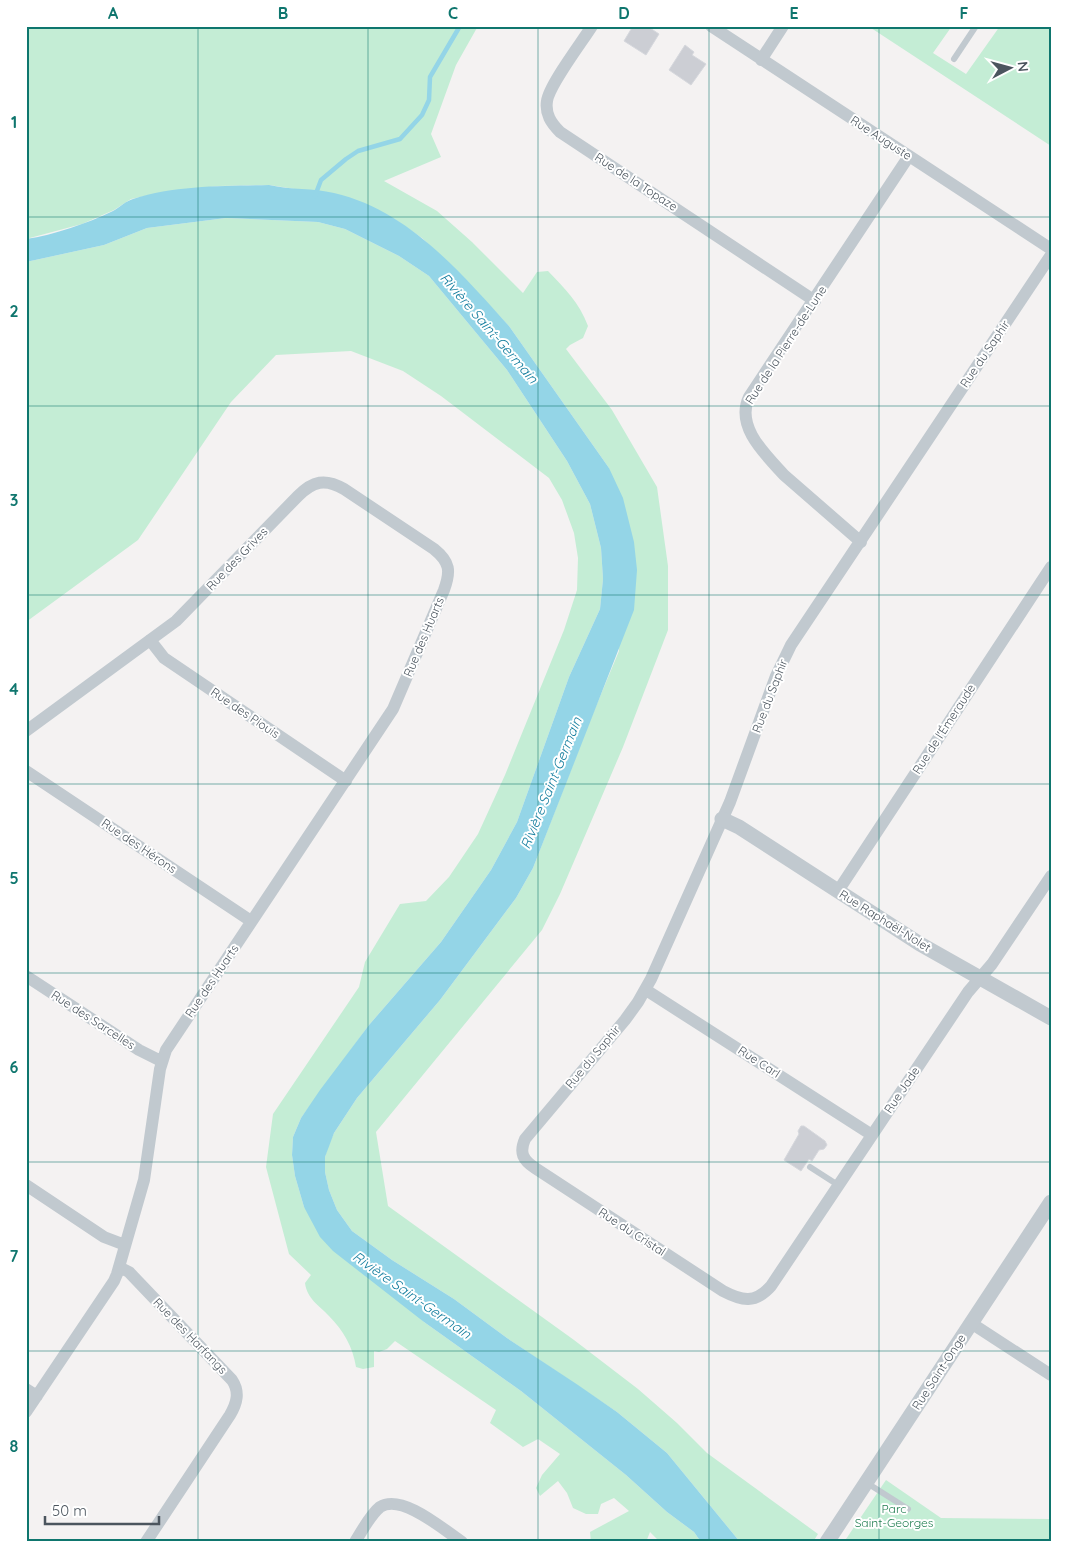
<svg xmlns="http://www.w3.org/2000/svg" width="1077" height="1568" font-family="Quicksand,sans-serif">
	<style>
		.green { fill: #c4edd5 }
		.water { fill: #94d5e7 }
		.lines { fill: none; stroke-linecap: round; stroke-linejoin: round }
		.stream { stroke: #94d5e7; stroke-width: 4.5 }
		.building { fill: #ccced4; stroke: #d6d8dd }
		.service { stroke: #c1c9cf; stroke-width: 6 }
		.minor { stroke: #c1c9cf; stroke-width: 12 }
		.tertiary { stroke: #c1c9cf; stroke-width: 15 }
		.grid { fill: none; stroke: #0f766e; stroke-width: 1; stroke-opacity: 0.55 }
		.labels { text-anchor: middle; stroke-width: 4; stroke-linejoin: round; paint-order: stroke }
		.street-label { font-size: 12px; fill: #4b555e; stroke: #fff }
		.park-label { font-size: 12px; fill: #1e7d4f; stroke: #fff }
		.water-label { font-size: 14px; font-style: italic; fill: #167f9f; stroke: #fff }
		.neatline { fill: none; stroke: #0f766e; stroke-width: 2 }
		.grid-label { font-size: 16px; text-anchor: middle; font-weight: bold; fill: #0f766e }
	</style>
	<rect width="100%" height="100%" fill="#f4f2f2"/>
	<!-- green -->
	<path class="green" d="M 26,26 L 478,26 L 456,65 L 431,134 L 441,157 L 384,181 L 437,211 L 472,242 L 523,293 L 537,272 L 548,271 C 565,289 579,302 588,326 L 583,338 L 570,345 L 566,349 L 612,410 L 657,487 L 668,566 L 668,630 L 623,747 L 560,894 L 542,930 L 376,1132 L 388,1206 L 574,1340 L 638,1389 L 677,1423 L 707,1453 L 818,1534 L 813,1542 L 740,1542 L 667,1453 L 617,1412 L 507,1338 L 454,1299 L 392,1260 L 352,1231 L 337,1210 L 329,1190 L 325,1172 L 325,1157 L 328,1146 L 334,1133 L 357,1098 L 440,1000 L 516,898 L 533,868 L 589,723 L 619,651 L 609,468 L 509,326 L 452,266 L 422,238 L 396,220 L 363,203 L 301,190 L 269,185 L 219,186 L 169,191 L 131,199 L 114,210 L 82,224 L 26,239 Z
		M 868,26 L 952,26 L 933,53 L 966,74 L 1000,26 L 1051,26 L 1051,146 Z
		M 226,218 L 318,222 L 345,229 L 399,256 L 429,276 L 507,370 L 567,461 L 590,504 L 601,548 L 603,579 L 600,609 L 569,677 L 517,822 L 491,870 L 441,942 L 369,1025 L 301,1118 L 293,1137 L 292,1155 L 295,1176 L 304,1207 L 424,1322 L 521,1391 L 626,1475 L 667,1512 L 694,1532 L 701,1542 L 660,1542 L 650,1532 L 646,1542 L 591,1542 L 590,1532 L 629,1511 L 614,1498 L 601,1504 L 598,1514 L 586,1514 L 573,1508 L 567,1493 L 558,1481 L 540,1496 L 536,1488 L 542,1475 L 560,1454 L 538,1439 L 523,1447 L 490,1423 L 496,1410 L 395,1341 L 387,1349 L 379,1352 L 374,1351 L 374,1367 L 363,1369 L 356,1367 C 353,1347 343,1330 329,1316 C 319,1305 307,1299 305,1283 L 311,1275 L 289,1254 L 266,1167 L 273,1114 L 359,987 L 365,962 L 400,904 L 426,901 L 449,877 L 478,834 L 505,775 L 564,630 L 577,590 L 578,558 L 574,533 L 562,500 L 549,478 L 441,396 L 403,371 L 351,351 L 276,355 L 231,402 L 138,540 L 26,622 L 26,262 L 104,245 L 147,228 Z
		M 886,1480 L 941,1518 L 1051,1519 L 1051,1542 L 844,1542 Z"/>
	<!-- water -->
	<path class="water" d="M 269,185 C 291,190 313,188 334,193 C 408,210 460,272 509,326 L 609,468 L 623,498 L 634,542 L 637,570 L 634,610 L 533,868 L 516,898 L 440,1000 L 357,1098 L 334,1133 L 325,1157 L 325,1172 L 329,1190 L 337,1210 L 352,1231 L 392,1260 L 454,1299 L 507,1338 L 578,1385 L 617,1412 L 667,1453 L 740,1542 L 701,1542 L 694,1532 L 667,1512 L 626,1475 L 521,1391 L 424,1322 L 333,1251 L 320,1237 L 304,1207 L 295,1176 L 292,1155 L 293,1137 L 301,1118 L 320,1090 L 369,1025 L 441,942 L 491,870 L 517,822 L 569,677 L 600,609 L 603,579 L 601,548 L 590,504 L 567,461 L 507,370 L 429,276 L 399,256 L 345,229 L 318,222 L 226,218 L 147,228 L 104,245 L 26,262 L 26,239 C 54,235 88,223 113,211 C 120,207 126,201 133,199 C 176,185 225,186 269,185 Z"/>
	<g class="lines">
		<!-- stream -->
		<path class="stream" d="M 315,196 L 321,180 L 346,159 L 358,151 L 400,139 L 422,115 L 429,100 L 430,77 L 460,26"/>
	</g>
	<!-- building -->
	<path class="building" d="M 633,26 L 647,26 L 659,34 L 646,55 L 624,41 Z
		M 685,45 L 694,52 L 692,55 L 706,64 L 691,85 L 669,70 Z
		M 801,1126 L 804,1126 L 825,1141 L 827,1145 L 824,1149 L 819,1150 L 812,1161 L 809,1159 L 801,1171 L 784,1160 L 799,1134 L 798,1131 Z"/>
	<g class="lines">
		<!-- service -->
		<path class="service" d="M 954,59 L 976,26
			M 810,1167 L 838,1185
			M 867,1483 L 908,1509"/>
		<!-- minor -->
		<path class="minor" d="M 592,26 C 582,42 549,85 547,101 C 545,114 551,123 560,132 L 815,301
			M 711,26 L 1051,249
			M 761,60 L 783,26
			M 1051,255 L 791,645 L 776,676 L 730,802 L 651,979 L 638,1002 L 625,1020 L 525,1139 C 519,1153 523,1160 535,1168 L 723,1291 C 742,1301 755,1304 771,1286 L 968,992 L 992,964 L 1051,876
			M 861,542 L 784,475 C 766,455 735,427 749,397 L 909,156
			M 150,640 L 164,658 L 346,781
			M 26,731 L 176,621 L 298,496 C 313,481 325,478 344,489 L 434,549 C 450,562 451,571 444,590 L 393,709 L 166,1050 L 160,1069 L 144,1180 L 117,1274 L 114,1281 L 26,1412
			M 26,771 L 251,921
			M 838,891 L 1051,567
			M 26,976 L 139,1050 L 161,1061
			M 646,990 L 872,1135
			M 26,1185 L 104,1237 L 125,1245
			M 119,1267 L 129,1272 L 232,1380 C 240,1392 237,1403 230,1415 L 146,1542
			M 971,1323 L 1051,1375
			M 26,1389 L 37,1396
			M 355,1542 C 362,1531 370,1515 380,1507 C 402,1493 444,1530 462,1542"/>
		<!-- tertiary -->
		<path class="tertiary" d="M 722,819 L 739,827 L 920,944 L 1051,1018
			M 827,1542 L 1051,1202"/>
	</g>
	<!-- grid -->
	<path class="grid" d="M 198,26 L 198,1542M 368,26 L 368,1542M 538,26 L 538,1542M 709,26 L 709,1542M 879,26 L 879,1542M 26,217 L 1051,217M 26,406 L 1051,406M 26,595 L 1051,595M 26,784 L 1051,784M 26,973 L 1051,973M 26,1162 L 1051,1162M 26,1351 L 1051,1351"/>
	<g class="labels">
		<!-- street labels -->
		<g class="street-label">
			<text transform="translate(881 138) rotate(33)" y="4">Rue Auguste</text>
			<text transform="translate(636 182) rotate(33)" y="4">Rue de la Topaze</text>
			<text transform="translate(786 345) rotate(-57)" y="4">Rue de la Pierre-de-Lune</text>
			<text transform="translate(985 354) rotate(-56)" y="4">Rue du Saphir</text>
			<text transform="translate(237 559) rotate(-46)" y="4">Rue des Grives</text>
			<text transform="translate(424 637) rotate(-67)" y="4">Rue des Huarts</text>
			<text transform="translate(770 696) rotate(-69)" y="4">Rue du Saphir</text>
			<text transform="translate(245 713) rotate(34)" y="4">Rue des Piouis</text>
			<text transform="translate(944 729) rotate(-57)" y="4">Rue de l'Émeraude</text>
			<text transform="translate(139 846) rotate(34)" y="4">Rue des Hérons</text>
			<text transform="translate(885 921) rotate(32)" y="4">Rue Raphaël-Nolet</text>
			<text transform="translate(212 981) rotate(-56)" y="4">Rue des Huarts</text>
			<text transform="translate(93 1020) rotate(33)" y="4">Rue des Sarcelles</text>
			<text transform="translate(593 1057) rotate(-50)" y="4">Rue du Saphir</text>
			<text transform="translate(759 1062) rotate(33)" y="4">Rue Carl</text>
			<text transform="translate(902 1090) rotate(-56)" y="4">Rue Jade</text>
			<text transform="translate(632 1232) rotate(33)" y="4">Rue du Cristal</text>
			<text transform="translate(190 1336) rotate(46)" y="4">Rue des Harfangs</text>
			<text transform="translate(939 1372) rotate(-57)" y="4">Rue Saint-Onge</text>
		</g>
		<!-- park labels -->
		<g class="park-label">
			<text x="894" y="1513">Parc<tspan x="894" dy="14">Saint-Georges</tspan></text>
		</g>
		<!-- water labels -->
		<g class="water-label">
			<text transform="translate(489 328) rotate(49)" y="5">Rivière Saint-Germain</text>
			<text transform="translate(551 783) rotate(-68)" y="5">Rivière Saint-Germain</text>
			<text transform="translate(412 1295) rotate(35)" y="5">Rivière Saint-Germain</text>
		</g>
	</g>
	<!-- border -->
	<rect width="1077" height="1568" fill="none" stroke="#ffffff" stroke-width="55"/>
	<!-- north arrow -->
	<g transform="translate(1010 68) rotate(84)" stroke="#ffffff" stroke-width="4" paint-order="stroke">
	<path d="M0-4L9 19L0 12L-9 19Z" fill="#4b555e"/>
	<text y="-8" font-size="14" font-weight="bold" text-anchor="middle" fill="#4b555e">N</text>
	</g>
	<!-- scale -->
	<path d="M45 1516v8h114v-8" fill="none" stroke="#4b555e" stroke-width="2.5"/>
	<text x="52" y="1516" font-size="15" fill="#4b555e" stroke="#ffffff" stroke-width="4" paint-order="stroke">50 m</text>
	<rect x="28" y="28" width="1022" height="1512" class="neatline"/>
	<g class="grid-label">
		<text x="113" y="19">A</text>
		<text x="283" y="19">B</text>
		<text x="453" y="19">C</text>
		<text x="624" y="19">D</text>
		<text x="794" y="19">E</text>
		<text x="964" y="19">F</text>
		<text x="14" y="128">1</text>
		<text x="14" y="317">2</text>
		<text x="14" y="506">3</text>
		<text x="14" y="695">4</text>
		<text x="14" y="884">5</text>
		<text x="14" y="1073">6</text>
		<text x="14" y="1262">7</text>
		<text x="14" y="1452">8</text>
	</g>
</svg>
